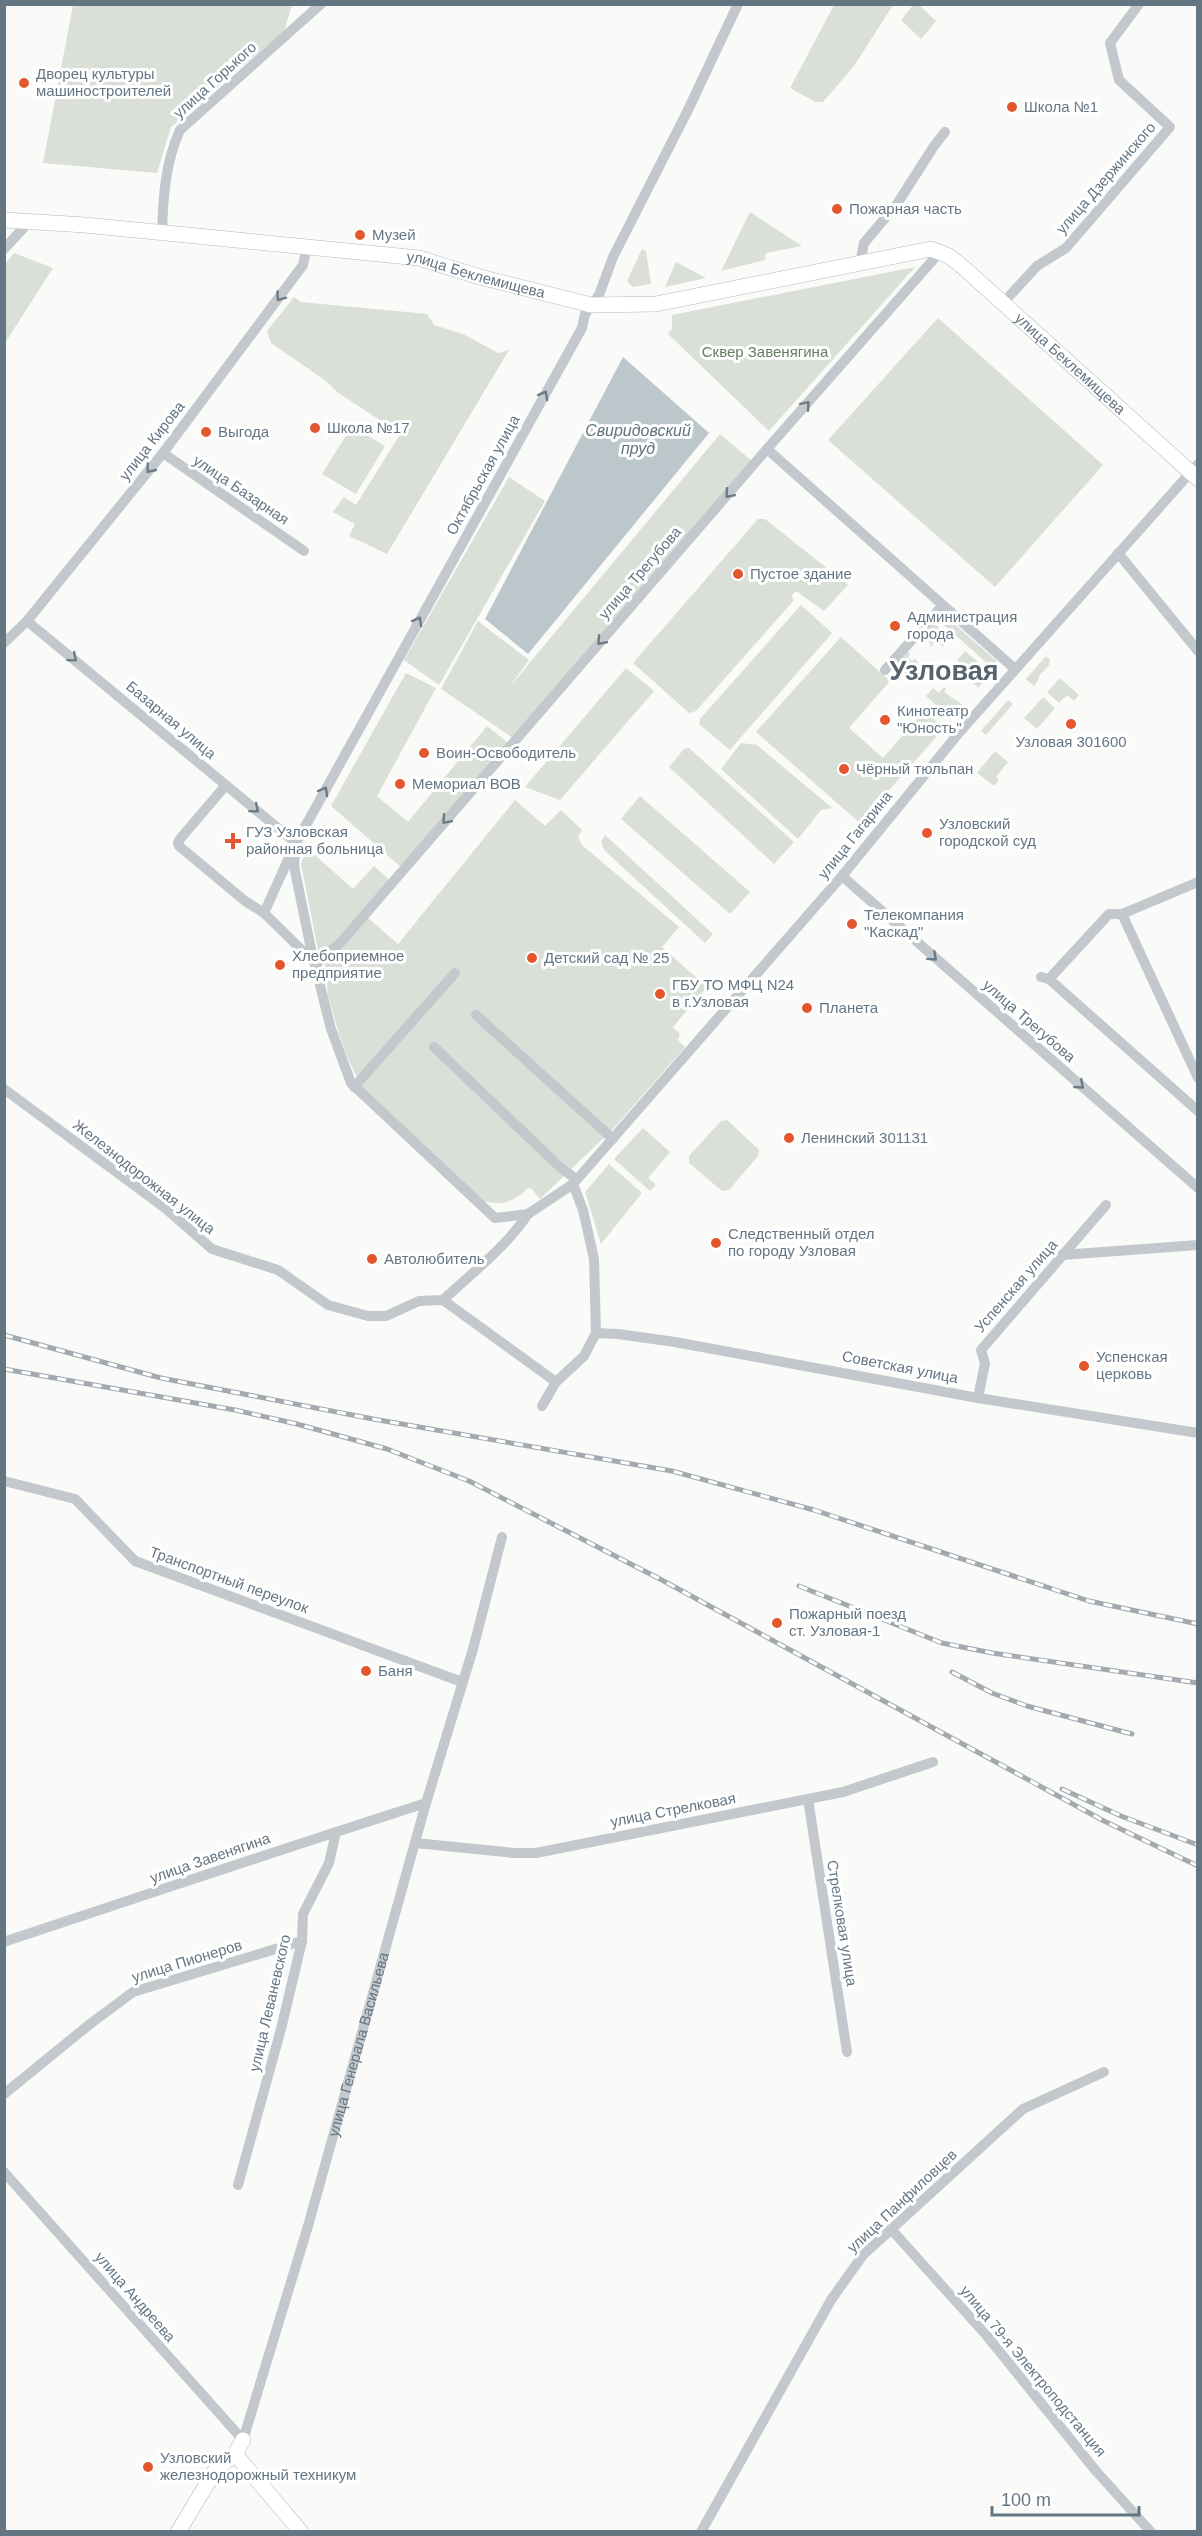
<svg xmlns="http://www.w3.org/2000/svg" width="1202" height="2536" font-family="Arial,sans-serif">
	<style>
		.green { fill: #dadfd7 }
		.water { fill: #bbc7cb }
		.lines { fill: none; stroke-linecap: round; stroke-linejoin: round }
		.secondary-casing { stroke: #b3babf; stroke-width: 16 }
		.minor { stroke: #c3c8cc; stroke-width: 10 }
		.secondary { stroke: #fff; stroke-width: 15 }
		.rail-casing { stroke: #a2aab0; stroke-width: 5 }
		.rail { stroke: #fff; stroke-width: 3; stroke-dasharray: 9; stroke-linecap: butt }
		.oneway { stroke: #6a7a87 }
		.poi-dot { fill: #e4572e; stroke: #fff; stroke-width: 2 }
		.labels { text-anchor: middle; stroke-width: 6; stroke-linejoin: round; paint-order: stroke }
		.poi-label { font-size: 15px; fill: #657683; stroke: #fff; text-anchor: start }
		.street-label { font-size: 15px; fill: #657683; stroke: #fff }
		.park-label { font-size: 15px; fill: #687a64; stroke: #fff }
		.water-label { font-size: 16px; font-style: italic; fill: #60757c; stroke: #fff }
		.town-label { font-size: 27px; font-weight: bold; fill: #57646e; stroke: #fff }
	</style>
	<rect width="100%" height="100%" fill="#fafaf8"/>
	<!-- green -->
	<path class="green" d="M 918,4 L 936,21 L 921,39 L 901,20 L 913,5 Z
		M 73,5 L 292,5 L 284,31 L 171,127 L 157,173 L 43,163 Z
		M 834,5 L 893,5 L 854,66 L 823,102 L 815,102 L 790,88 Z
		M 750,212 L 802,246 L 766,253 L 765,260 L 721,271 Z
		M 642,249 L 646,251 L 651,284 L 633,287 L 627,281 Z
		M 14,253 L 53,268 L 5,343 L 5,264 Z
		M 676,262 L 706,278 L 665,287 Z
		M 915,267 L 769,431 L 668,334 L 672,329 L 672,315 Z
		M 294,297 L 301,302 L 427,314 L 434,325 L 463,334 L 498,353 L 509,350 L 387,554 L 349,536 L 355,524 L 333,512 L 344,497 L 356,505 L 404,428 L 384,423 L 337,392 L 326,381 L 271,343 L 267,331 Z
		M 938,318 L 1103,465 L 995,587 L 828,440 Z
		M 352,426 L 385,446 L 356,494 L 322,474 Z
		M 720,434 L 753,462 L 513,738 L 441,689 L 478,621 L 529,660 L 508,689 Z
		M 509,477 L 545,501 L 439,685 L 404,660 Z
		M 758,519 L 765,519 L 848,585 L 824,611 L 796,591 L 791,596 L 794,600 L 696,711 L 689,713 L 633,663 Z
		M 801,605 L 832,633 L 730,750 L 699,724 L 700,719 Z
		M 942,619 L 952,622 L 1000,664 L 995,670 L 938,620 Z
		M 934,623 L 950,638 L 943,647 L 936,641 L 930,647 L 930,643 L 921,637 Z
		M 841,637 L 890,681 L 849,728 L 883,758 L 924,711 L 944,728 L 860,823 L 756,732 Z
		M 965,651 L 991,673 L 978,688 L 963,672 L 961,674 L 959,672 L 964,666 L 957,660 Z
		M 908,652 L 910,654 L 908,657 L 912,661 L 915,659 L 918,662 L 912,668 L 918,674 L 911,682 L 894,667 Z
		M 1046,656 L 1050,660 L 1049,665 L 1038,677 L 1039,679 L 1034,686 L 1026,679 Z
		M 626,668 L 654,691 L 560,800 L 525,787 Z
		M 406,673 L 436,688 L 377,796 L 408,822 L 487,726 L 507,742 L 402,868 L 331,806 Z
		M 1060,678 L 1079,695 L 1074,701 L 1067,695 L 1059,703 L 1047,692 Z
		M 944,687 L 946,689 L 944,692 L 963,705 L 951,718 L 926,696 L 933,688 L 939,693 Z
		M 1043,697 L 1055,708 L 1037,729 L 1024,718 Z
		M 1008,700 L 1013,704 L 986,735 L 981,731 Z
		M 741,743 L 757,745 L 832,808 L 821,810 L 798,839 L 721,769 Z
		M 689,748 L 794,842 L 774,864 L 669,767 L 684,749 Z
		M 995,751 L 1008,762 L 996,777 L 999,780 L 994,786 L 977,773 Z
		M 640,796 L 750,892 L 730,914 L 621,819 Z
		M 515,800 L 545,826 L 561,810 L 582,830 L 578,837 L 582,845 L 679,927 L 662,947 L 707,987 L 673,1027 L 680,1034 L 678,1040 L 685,1047 L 612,1130 L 540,1199 L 532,1189 L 528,1188 C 514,1202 501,1207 482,1200 L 362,1088 L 346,1054 L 339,1034 L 328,995 L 325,964 L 368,918 L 398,944 Z
		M 605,835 L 713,934 L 705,943 L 605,851 L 601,842 Z
		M 307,848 L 353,889 L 374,866 L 391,881 L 320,960 L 301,864 Z
		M 727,1120 L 759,1150 L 758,1156 L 729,1190 L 722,1191 L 689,1163 L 689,1156 L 721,1121 Z
		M 643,1128 L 670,1152 L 648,1178 L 656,1185 L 650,1191 L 614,1159 Z
		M 609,1164 L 642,1193 L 601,1244 L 585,1192 Z"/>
	<!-- water -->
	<path class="water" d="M 623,357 L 709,433 L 528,654 L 485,619 Z"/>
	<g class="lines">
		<defs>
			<g id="secondary">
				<path id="s2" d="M 4,220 L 85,225 L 419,258 L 480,277 L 591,305 L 656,304 L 931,249 L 949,256 L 964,268 L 1198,479"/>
				<path d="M 235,2454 L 301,2532"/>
				<path d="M 178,2532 L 216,2469 L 235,2454 L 243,2440"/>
			</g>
		</defs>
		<!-- secondary casing -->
		<use href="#secondary" class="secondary-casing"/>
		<!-- minor -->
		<g class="minor">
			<path d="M 738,4 L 687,112 L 613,257 L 599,295 L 585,314 L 582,328 L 296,843 L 294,866 L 311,949 L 331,1029 L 351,1083 L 495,1218 L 528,1214 L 573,1184 L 842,876 L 958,734 L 1198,464"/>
			<path d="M 162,234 C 163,198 165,163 180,130 L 321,4"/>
			<path d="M 4,249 L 29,222"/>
			<path d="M 860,264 L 864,243 L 897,204 L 934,146 L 945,132"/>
			<path d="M 1003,303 L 1037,266 L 1066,248 L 1170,127 L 1119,80 L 1110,43 L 1139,4"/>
			<path d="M 767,449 L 1015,669"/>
			<path d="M 163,453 L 304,551"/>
			<path d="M 1118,553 L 1198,651"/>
			<path d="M 27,621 L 296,843"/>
			<path d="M 4,643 L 27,621 L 163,453 L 303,265 L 307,246"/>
			<path d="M 885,670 L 943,605"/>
			<path d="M 226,785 L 180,839 L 178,843 L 179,846 L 245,901 L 264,913 L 314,962"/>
			<path d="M 842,876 L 1198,1188"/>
			<path d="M 264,913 L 292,851"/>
			<path d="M 1122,914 L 1198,882"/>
			<path d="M 316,964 L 342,941 L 767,449 L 940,252"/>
			<path d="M 1041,977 L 1049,979 L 1109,914 L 1122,914 L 1198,1078"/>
			<path d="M 1049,979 L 1198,1111"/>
			<path d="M 476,1015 L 613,1139"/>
			<path d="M 434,1047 L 561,1168 L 576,1179"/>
			<path d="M 354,1087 L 455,973"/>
			<path d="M 4,1089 L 165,1208 L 212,1249 L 278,1270 L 328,1305 L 368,1316 L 386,1316 L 419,1301 L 443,1300 L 556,1382"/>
			<path d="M 1062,1255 L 1198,1245"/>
			<path d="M 443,1300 C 472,1273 506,1247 528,1214"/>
			<path d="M 596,1333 L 618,1334 L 675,1342 L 978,1398 L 1198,1433"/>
			<path d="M 978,1398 L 985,1363 L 981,1350 L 1106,1205"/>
			<path d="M 542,1406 L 556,1382 L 584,1356 L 596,1333 L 594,1259 L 583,1210 L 573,1184"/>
			<path d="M 4,1481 L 75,1499 L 135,1561 L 462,1682"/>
			<path d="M 808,1799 L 847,2052"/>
			<path d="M 415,1843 L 514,1853 L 536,1853 L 843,1792 L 933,1762"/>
			<path d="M 4,1942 C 145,1895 285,1848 426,1803"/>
			<path d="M 4,2094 L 90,2024 L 133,1992 L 302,1941"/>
			<path d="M 4,2172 L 243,2440"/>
			<path d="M 238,2185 L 281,2029 L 302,1941 L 303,1914 L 329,1863 L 336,1832"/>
			<path d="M 891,2229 L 987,2336 L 1096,2471 L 1151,2532"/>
			<path id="s1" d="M 243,2440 L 308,2226 L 426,1803 L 473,1649 L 502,1537"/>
			<path d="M 701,2532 L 831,2300 L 863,2255 L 1023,2109 L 1104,2072"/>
		</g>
		<!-- secondary -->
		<use href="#secondary" class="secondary"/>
		<defs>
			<path id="rail" d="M 4,1335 L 161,1378 L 373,1419 L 672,1471 L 814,1510 L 1089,1601 L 1198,1624
				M 4,1369 L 235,1410 L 297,1424 L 387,1449 L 469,1481 L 660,1579 L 1104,1821 L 1198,1866
				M 799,1586 L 942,1643 L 992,1653 L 1198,1683
				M 952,1672 L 992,1693 L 1027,1706 L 1132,1734
				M 1062,1789 L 1121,1816 L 1198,1845"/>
		</defs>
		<!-- rail casing -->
		<use href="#rail" class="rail-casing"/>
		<!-- rail -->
		<use href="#rail" class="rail"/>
	</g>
	<!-- one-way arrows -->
	<defs><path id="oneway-chevron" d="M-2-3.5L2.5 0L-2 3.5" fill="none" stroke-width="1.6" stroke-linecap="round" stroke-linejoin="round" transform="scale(1.5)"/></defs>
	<g class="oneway">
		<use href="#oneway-chevron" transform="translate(280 297) rotate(126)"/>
		<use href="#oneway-chevron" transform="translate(544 395) rotate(-61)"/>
		<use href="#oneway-chevron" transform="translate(806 405) rotate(-49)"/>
		<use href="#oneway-chevron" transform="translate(150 469) rotate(129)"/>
		<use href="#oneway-chevron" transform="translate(729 494) rotate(131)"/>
		<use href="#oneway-chevron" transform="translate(418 621) rotate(-61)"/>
		<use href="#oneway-chevron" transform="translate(601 641) rotate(131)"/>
		<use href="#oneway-chevron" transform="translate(73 658) rotate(40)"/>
		<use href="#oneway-chevron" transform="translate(324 791) rotate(-61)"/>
		<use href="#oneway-chevron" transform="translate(255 809) rotate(40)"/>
		<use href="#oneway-chevron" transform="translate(446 820) rotate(131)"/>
		<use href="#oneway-chevron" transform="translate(933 957) rotate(42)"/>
		<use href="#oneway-chevron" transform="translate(1080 1085) rotate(41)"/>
	</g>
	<!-- markers -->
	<g class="poi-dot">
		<circle cx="24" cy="83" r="6"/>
		<circle cx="1012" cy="107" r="6"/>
		<circle cx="837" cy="209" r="6"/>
		<circle cx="360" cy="235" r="6"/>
		<circle cx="315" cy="428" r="6"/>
		<circle cx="206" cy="432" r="6"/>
		<circle cx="738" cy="574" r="6"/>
		<circle cx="895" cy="626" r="6"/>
		<circle cx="885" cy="720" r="6"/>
		<circle cx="1071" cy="724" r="6"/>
		<circle cx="424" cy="753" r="6"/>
		<circle cx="844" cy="769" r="6"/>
		<circle cx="400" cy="784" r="6"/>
		<circle cx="927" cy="833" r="6"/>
		<path d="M230 832h6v6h6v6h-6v6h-6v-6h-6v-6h6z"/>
		<circle cx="852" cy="924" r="6"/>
		<circle cx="532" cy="958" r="6"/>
		<circle cx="280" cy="965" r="6"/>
		<circle cx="660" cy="994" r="6"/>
		<circle cx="807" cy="1008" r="6"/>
		<circle cx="789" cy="1138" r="6"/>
		<circle cx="716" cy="1243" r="6"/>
		<circle cx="372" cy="1259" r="6"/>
		<circle cx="1084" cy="1366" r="6"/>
		<circle cx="777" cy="1623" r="6"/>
		<circle cx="366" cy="1671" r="6"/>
		<circle cx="148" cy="2467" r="6"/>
	</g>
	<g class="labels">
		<!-- poi labels -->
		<g class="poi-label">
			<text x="36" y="79">Дворец культуры<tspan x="36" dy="17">машиностроителей</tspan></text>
			<text x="1024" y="112">Школа №1</text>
			<text x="849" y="214">Пожарная часть</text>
			<text x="372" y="240">Музей</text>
			<text x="327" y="433">Школа №17</text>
			<text x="218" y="437">Выгода</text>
			<text x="750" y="579">Пустое здание</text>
			<text x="907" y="622">Администрация<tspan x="907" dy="17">города</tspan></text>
			<text x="897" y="716">Кинотеатр<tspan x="897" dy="17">"Юность"</tspan></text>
			<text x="1071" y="747" text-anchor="middle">Узловая 301600</text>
			<text x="436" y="758">Воин-Освободитель</text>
			<text x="856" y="774">Чёрный тюльпан</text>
			<text x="412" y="789">Мемориал ВОВ</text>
			<text x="939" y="829">Узловский<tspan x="939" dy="17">городской суд</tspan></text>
			<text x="246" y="837">ГУЗ Узловская<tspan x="246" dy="17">районная больница</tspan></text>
			<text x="864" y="920">Телекомпания<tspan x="864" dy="17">"Каскад"</tspan></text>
			<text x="292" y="961">Хлебоприемное<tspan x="292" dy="17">предприятие</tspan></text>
			<text x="544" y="963">Детский сад № 25</text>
			<text x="672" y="990">ГБУ ТО МФЦ N24<tspan x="672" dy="17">в г.Узловая</tspan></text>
			<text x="819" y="1013">Планета</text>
			<text x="801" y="1143">Ленинский 301131</text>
			<text x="728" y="1239">Следственный отдел<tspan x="728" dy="17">по городу Узловая</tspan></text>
			<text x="384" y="1264">Автолюбитель</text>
			<text x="1096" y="1362">Успенская<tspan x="1096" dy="17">церковь</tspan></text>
			<text x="789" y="1619">Пожарный поезд<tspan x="789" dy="17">ст. Узловая-1</tspan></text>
			<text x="378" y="1676">Баня</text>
			<text x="160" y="2463">Узловский<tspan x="160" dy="17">железнодорожный техникум</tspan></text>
		</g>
		<!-- street labels -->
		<g class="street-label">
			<text transform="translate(215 80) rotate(-42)" y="5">улица Горького</text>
			<text transform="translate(1106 178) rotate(-49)" y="5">улица Дзержинского</text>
			<text dy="5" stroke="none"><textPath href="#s2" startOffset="476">улица Беклемищева</textPath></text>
			<text dy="5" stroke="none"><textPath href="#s2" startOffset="1122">улица Беклемищева</textPath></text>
			<text transform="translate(152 441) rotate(-52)" y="5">улица Кирова</text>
			<text transform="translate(483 475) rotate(-61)" y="5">Октябрьская улица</text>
			<text transform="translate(241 490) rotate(34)" y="5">улица Базарная</text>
			<text transform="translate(640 573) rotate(-49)" y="5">улица Трегубова</text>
			<text transform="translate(171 720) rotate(40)" y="5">Базарная улица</text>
			<text transform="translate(855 835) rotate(-51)" y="5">улица Гагарина</text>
			<text transform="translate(1029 1021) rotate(41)" y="5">улица Трегубова</text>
			<text transform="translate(144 1177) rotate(38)" y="5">Железнодорожная улица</text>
			<text transform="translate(1016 1286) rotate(-49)" y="5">Успенская улица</text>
			<text transform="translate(900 1367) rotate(11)" y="5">Советская улица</text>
			<text transform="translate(229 1580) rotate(20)" y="5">Транспортный переулок</text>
			<text transform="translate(673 1810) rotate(-11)" y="5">улица Стрелковая</text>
			<text transform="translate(210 1858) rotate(-19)" y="5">улица Завенягина</text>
			<text transform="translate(842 1923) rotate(81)" y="5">Стрелковая улица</text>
			<text transform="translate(187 1961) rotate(-17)" y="5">улица Пионеров</text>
			<text transform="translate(270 2003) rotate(-77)" y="5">улица Леваневского</text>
			<text dy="5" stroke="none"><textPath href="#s1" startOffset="412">улица Генерала Васильева</textPath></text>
			<text transform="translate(902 2201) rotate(-43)" y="5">улица Панфиловцев</text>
			<text transform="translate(135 2297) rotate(49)" y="5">улица Андреева</text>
			<text transform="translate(1033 2371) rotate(50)" y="5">улица 79-я Электроподстанция</text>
		</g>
		<!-- park labels -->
		<g class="park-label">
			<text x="765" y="357">Сквер Завенягина</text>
		</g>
		<!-- water labels -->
		<g class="water-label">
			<text x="638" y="436">Свиридовский<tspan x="638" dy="18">пруд</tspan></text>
		</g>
		<!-- town labels -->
		<g class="town-label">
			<text x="944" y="680">Узловая</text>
		</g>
	</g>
	<!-- border -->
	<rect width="1202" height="2536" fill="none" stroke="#657683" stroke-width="12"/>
	<!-- scale -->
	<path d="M992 2506v9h147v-9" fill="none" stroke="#657683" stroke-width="3"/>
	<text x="1001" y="2506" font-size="18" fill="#657683" stroke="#ffffff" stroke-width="4.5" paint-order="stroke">100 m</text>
</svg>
